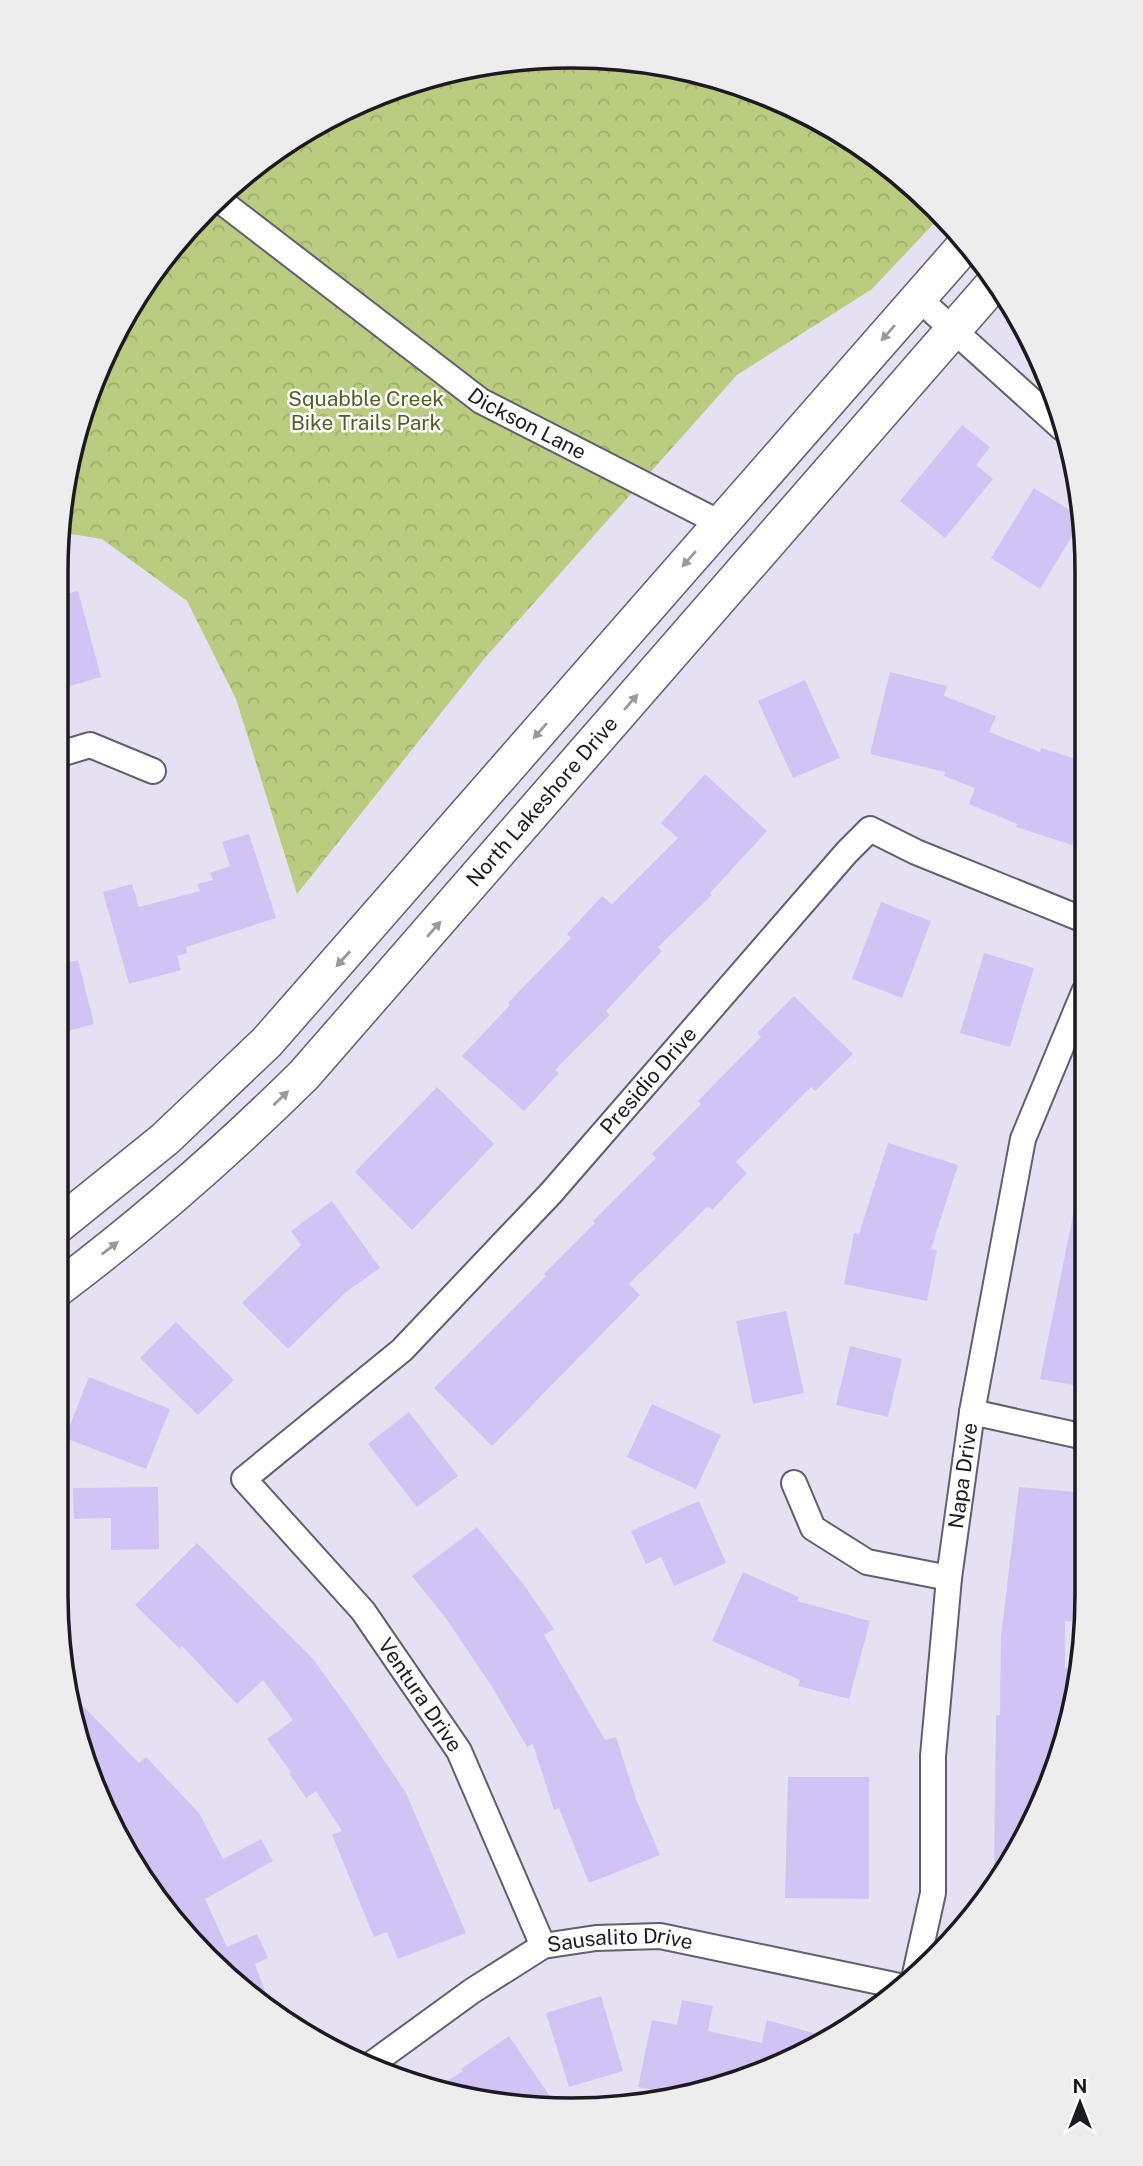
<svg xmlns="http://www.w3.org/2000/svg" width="1143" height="2166" font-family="'Public Sans',sans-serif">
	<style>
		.park { fill: url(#park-crowns) }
		.building { fill: #d1c4f5 }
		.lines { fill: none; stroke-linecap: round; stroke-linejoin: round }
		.street-casing { stroke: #635f6e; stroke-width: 28 }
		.secondary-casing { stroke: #635f6e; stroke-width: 38 }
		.street { stroke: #fff; stroke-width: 24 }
		.secondary { stroke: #fff; stroke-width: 35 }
		.oneway { fill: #99989b }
		.labels { text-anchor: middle; stroke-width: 5; stroke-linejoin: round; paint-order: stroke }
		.park-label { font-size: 21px; fill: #535f21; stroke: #fff }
		.street-label { font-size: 21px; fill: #1c1a20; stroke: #fff }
		.rim { fill: none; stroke: #1c1a20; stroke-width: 3.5 }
	</style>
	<defs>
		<pattern id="park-crowns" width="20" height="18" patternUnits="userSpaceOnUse" patternTransform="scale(1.75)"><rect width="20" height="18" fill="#bacc7f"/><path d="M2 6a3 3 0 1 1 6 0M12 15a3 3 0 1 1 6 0" fill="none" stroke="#9faf6d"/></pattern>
	</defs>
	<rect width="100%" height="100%" fill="#e5e1f2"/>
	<!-- park -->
	<path class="park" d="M 606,57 L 705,74 L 800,109 L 911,184 L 940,217 L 872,289 L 737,375 L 484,659 L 297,894 L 236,699 L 187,601 L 102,539 L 58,532 C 69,467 80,403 109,343 C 184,193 338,82 505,60 C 537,56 572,58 606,57 Z"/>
	<!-- building -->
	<path class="building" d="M 962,425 L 990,447 L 976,465 L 993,479 L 945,538 L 900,501 Z
		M 1034,488 L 1083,518 L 1040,589 L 991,558 Z
		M 78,591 L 101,677 L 70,686 L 64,662 L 57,664 L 57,596 Z
		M 890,672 L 947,686 L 944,696 L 996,716 L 989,732 L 1040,752 L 1041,748 L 1083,761 L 1083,810 L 1072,845 L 1016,827 L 1017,824 L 969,804 L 975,788 L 944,776 L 945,772 L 870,754 Z
		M 805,680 L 840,758 L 793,778 L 758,701 Z
		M 705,774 L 767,831 L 710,893 L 712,895 L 658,947 L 662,951 L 606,1011 L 610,1015 L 555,1070 L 559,1073 L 524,1111 L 462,1056 L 510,1005 L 508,1003 L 571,938 L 567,934 L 602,896 L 612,904 L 678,838 L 661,823 Z
		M 249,834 L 276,918 L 186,947 L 187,953 L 177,956 L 181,970 L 129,984 L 103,892 L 132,884 L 139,907 L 200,891 L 197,884 L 213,880 L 210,873 L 230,866 L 222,842 Z
		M 881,902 L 931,921 L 902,998 L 852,979 Z
		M 984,953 L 1034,968 L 1010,1047 L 960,1033 Z
		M 78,960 L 94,1024 L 57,1034 L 57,966 Z
		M 794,996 L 853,1054 L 815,1091 L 811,1087 L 736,1162 L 747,1173 L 712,1210 L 708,1206 L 629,1284 L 640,1295 L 492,1446 L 434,1388 L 546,1276 L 544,1274 L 595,1223 L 593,1221 L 656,1158 L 652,1154 L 701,1104 L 698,1101 L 761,1037 L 757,1033 Z
		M 437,1087 L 494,1144 L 412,1230 L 355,1172 Z
		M 888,1143 L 958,1165 L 931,1249 L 937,1250 L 927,1301 L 844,1284 L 854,1233 L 859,1234 Z
		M 332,1201 L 380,1268 L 346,1292 L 288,1349 L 242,1303 L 301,1245 L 291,1231 Z
		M 1074,1210 L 1085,1211 L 1085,1387 L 1040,1379 Z
		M 786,1311 L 804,1393 L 753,1404 L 736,1321 Z
		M 176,1322 L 234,1380 L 198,1415 L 140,1358 Z
		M 850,1346 L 902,1359 L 888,1417 L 836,1405 Z
		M 89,1377 L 170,1409 L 146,1469 L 65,1438 Z
		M 652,1404 L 721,1435 L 696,1489 L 627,1457 Z
		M 409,1412 L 458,1476 L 417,1507 L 368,1444 Z
		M 158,1487 L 159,1549 L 111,1550 L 111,1518 L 74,1519 L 73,1488 Z
		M 1019,1487 L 1086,1493 L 1086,1623 L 1065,1621 L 1065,1668 L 1076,1669 L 1070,1728 L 1034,1823 L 994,1878 L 996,1715 L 1000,1715 L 1001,1636 Z
		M 699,1501 L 726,1563 L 674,1586 L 661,1557 L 646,1564 L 631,1531 Z
		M 477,1527 L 524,1585 L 554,1629 L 544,1635 L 605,1740 L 616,1737 L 636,1799 L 660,1855 L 589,1883 L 559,1808 L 554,1810 L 533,1744 L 527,1747 L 491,1685 L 445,1617 L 412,1576 Z
		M 197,1543 L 313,1659 L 353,1714 L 406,1793 L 466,1933 L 398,1959 L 387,1932 L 374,1937 L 332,1835 L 342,1831 L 316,1791 L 306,1798 L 289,1773 L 291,1772 L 267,1739 L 293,1720 L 263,1680 L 237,1704 L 182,1646 L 180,1649 L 135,1605 Z
		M 743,1572 L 799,1597 L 797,1601 L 870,1621 L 849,1699 L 798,1686 L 800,1680 L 712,1641 Z
		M 73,1696 L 139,1763 L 146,1757 L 199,1813 L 223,1859 L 261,1839 L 273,1861 L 205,1899 L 227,1947 L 257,1934 L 268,1958 L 255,1964 L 272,2011 L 163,1909 L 83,1761 Z
		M 788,1777 L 869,1777 L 869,1899 L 785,1898 Z
		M 601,1996 L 623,2071 L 569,2087 L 546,2013 Z
		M 682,2000 L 713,2006 L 708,2031 L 762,2043 L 767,2020 L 828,2037 L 799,2057 L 705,2092 L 684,2096 L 638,2087 L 652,2020 L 677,2025 Z
		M 509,2036 L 555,2104 L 432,2090 L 463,2071 L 461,2069 Z"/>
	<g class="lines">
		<defs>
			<g id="street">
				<path id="s1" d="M 218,199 L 481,401 L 720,523"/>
				<path d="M 918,298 L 1062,428"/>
				<path d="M 57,755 L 90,745 L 153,771"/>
				<path d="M 972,1412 L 1085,1437"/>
				<path d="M 794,1483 L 813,1528 L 867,1562 L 949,1578"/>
				<path id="s2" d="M 543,1946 L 459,1751 L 363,1611 L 244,1479 L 402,1350 L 551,1193 L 847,852 L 870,829 L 916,852 L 1084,920"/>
				<path id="s3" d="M 915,1974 L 933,1893 L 933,1756 L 949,1578 L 972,1412 L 1023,1139 L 1084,992"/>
				<path id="s4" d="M 373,2063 L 472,1991 L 543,1946 L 596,1938 L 660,1936 L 899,1986"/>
			</g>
			<g id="secondary">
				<path d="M 56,1227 L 165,1139 L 267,1042 L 965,245"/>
				<path id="s5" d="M 56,1290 C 144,1224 226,1152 304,1075 L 996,281"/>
			</g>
		</defs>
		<!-- street casing -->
		<use href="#street" class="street-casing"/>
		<!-- secondary casing -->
		<use href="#secondary" class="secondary-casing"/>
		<!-- street -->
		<use href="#street" class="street"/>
		<!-- secondary -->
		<use href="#secondary" class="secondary"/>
	</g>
	<!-- one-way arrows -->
	<defs><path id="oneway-solid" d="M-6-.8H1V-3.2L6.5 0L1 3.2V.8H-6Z" transform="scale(1.75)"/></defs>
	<g class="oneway">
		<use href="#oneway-solid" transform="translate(888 333) rotate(131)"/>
		<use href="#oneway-solid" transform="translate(689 559) rotate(131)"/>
		<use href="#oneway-solid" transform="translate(631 702) rotate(-49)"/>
		<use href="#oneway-solid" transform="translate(540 731) rotate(131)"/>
		<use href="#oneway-solid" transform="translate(434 929) rotate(-49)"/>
		<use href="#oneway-solid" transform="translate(343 959) rotate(132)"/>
		<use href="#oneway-solid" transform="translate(281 1098) rotate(-44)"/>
		<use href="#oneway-solid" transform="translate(110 1248) rotate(-38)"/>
	</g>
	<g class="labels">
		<!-- park labels -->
		<g class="park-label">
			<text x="366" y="406">Squabble Creek<tspan x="366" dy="24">Bike Trails Park</tspan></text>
		</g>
		<!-- street labels -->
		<g class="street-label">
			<text dy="7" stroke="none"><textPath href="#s1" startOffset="383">Dickson Lane</textPath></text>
			<text dy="7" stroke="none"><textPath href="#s5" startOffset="691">North Lakeshore Drive</textPath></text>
			<text dy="7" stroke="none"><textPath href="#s2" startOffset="1129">Presidio Drive</textPath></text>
			<text dy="7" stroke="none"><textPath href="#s3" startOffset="502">Napa Drive</textPath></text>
			<text transform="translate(420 1695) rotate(56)" y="7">Ventura Drive</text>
			<text dy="7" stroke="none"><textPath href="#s4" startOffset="284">Sausalito Drive</textPath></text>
		</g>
	</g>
	<!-- crop -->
	<path d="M0 0H1143V2166H0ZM571 68H572A503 503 0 0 1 1075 571V1595A503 503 0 0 1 572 2098H571A503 503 0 0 1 68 1595V571A503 503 0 0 1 571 68Z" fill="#ededed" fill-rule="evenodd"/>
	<path class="rim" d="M571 68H572A503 503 0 0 1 1075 571V1595A503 503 0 0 1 572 2098H571A503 503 0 0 1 68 1595V571A503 503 0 0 1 571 68Z"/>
	<!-- north arrow -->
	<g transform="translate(1080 2103)" stroke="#ffffff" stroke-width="5" paint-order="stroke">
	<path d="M0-5L12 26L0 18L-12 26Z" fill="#1c1a20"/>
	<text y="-10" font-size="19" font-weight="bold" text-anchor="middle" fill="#1c1a20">N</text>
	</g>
</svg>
